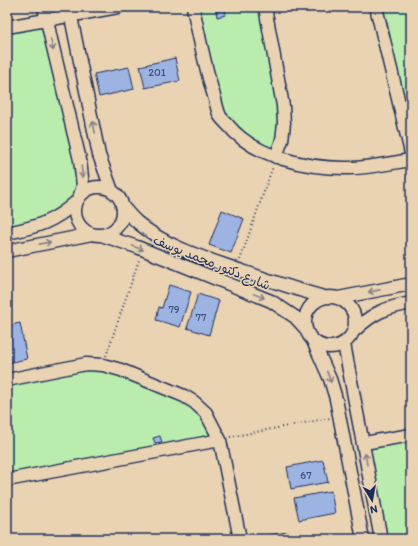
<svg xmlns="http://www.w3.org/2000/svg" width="418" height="546" font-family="Itim,'Playpen Sans Arabic',sans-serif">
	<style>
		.green { fill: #baedad; stroke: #6a8e86 }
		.building { fill: #9db3e1; stroke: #1b2f5e }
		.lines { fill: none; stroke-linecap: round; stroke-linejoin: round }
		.minor-casing { stroke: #1b2f5e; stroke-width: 15 }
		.path { stroke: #1b2f5e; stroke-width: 2; stroke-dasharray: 1 3; stroke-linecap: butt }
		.minor { stroke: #ead3b2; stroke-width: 12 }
		.oneway { stroke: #828188 }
		.labels { text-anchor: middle; stroke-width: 3; stroke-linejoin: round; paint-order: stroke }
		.number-label { font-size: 11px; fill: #3c507f }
		.street-label { font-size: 13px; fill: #1b2f5e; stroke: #ead3b2 }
	</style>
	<rect width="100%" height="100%" fill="#ead3b2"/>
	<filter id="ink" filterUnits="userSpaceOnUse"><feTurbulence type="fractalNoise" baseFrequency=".025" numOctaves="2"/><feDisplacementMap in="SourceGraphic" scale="8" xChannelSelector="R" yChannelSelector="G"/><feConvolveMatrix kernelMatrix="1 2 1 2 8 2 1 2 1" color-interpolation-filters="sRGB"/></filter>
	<g filter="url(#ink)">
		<!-- green -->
		<path class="green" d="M 193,7 L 265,7 L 283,106 L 276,157 L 220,116 Z
			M 376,7 L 411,7 L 411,153 Z
			M 46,19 L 80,160 L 77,201 L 52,220 L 7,233 L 7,27 Z
			M 108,366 L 206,413 L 220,440 L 7,480 L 7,380 Z
			M 411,435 L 411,539 L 381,539 L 364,443 Z"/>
		<!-- building -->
		<path class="building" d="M 225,9 L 226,15 L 217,17 L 216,11 Z
			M 175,58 L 180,81 L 145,88 L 140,66 Z
			M 129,67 L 134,89 L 99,97 L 94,74 Z
			M 222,210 L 244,219 L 231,253 L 209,245 Z
			M 169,285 L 191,292 L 180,327 L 156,320 L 159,307 L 162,308 Z
			M 198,294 L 219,301 L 209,335 L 187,328 Z
			M 20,323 L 27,359 L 7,363 L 7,326 Z
			M 160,436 L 162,442 L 155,443 L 153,438 Z
			M 323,460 L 328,482 L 291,489 L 287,467 Z
			M 331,491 L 335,513 L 299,520 L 294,498 Z
			M 287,532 L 289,539 L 255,539 L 254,538 Z"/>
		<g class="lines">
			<defs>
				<path id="minor" d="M 44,7 L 51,39 L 80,160 L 83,186 L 79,198
					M 69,7 L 99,155 L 112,191
					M 193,7 C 199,37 205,67 214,96 C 216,102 217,110 220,116 C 222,119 226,123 228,125 C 254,157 306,168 345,168 C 367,169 389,163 411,160
					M 265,7 L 283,106 L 284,123 L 282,140 L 276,157
					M 376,7 L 411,153
					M 7,27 L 118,7
					M75 211a24 24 0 1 1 48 0a24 24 0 1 1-48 0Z
					M 122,206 C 127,211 131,217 137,222 C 167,248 208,259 245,272 C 271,281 298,290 324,297
					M 7,233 C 37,227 54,222 77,201
					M 101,235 L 137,247 L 271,301 L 295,317 L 305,328
					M 7,251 L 92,234
					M305 322a25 25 0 1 1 50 0a25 25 0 1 1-50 0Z
					M 338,298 L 411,284
					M 355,330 C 374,312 385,308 411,303
					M 313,341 L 330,379 L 336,399 L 363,539
					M 344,344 L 381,539
					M 7,380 L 86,364 L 103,365 L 121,370 L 184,396 L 194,402 L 206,413 L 220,440 L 240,539
					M 364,443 L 411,435
					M 7,480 L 220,440"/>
			</defs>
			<!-- minor casing -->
			<use href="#minor" class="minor-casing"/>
			<!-- path -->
			<path class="path" d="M 240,260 L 273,166
				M 106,356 L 139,260
				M 230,437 L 330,418"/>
			<!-- minor -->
			<use href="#minor" class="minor"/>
		</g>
		<!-- one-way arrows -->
		<defs><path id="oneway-shaft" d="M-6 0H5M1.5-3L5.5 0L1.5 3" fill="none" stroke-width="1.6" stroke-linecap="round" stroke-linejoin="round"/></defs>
		<g class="oneway">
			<use href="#oneway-shaft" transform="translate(52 45) rotate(76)"/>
			<use href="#oneway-shaft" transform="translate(94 127) rotate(-101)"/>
			<use href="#oneway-shaft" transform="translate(82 172) rotate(83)"/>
			<use href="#oneway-shaft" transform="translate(45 243) rotate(-11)"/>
			<use href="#oneway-shaft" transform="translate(138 248) rotate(20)"/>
			<use href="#oneway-shaft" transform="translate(374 291) rotate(169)"/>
			<use href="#oneway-shaft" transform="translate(259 296) rotate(22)"/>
			<use href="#oneway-shaft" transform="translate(329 377) rotate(70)"/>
			<use href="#oneway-shaft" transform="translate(366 459) rotate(-100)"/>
		</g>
	</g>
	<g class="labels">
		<!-- number labels -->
		<g class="number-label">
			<text x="157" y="76">201</text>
			<text x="174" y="313">79</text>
			<text x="201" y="321">77</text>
			<text x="306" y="479">67</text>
		</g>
		<!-- street labels -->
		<g class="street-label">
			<text transform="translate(212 262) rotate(22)" y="5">شارع دكتور محمد يوسف</text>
		</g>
	</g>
	<!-- margin -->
	<rect width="418" height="546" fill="none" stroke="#ead3b2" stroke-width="24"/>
	<rect x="12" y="12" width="394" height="522" fill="none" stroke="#1b2f5e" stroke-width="1.5" filter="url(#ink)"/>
	<!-- north arrow -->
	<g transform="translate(372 500) rotate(169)" stroke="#ead3b2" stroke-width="3" paint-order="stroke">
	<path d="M0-3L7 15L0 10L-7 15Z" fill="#1b2f5e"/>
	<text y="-6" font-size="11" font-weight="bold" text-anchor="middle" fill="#1b2f5e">N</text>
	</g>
</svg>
